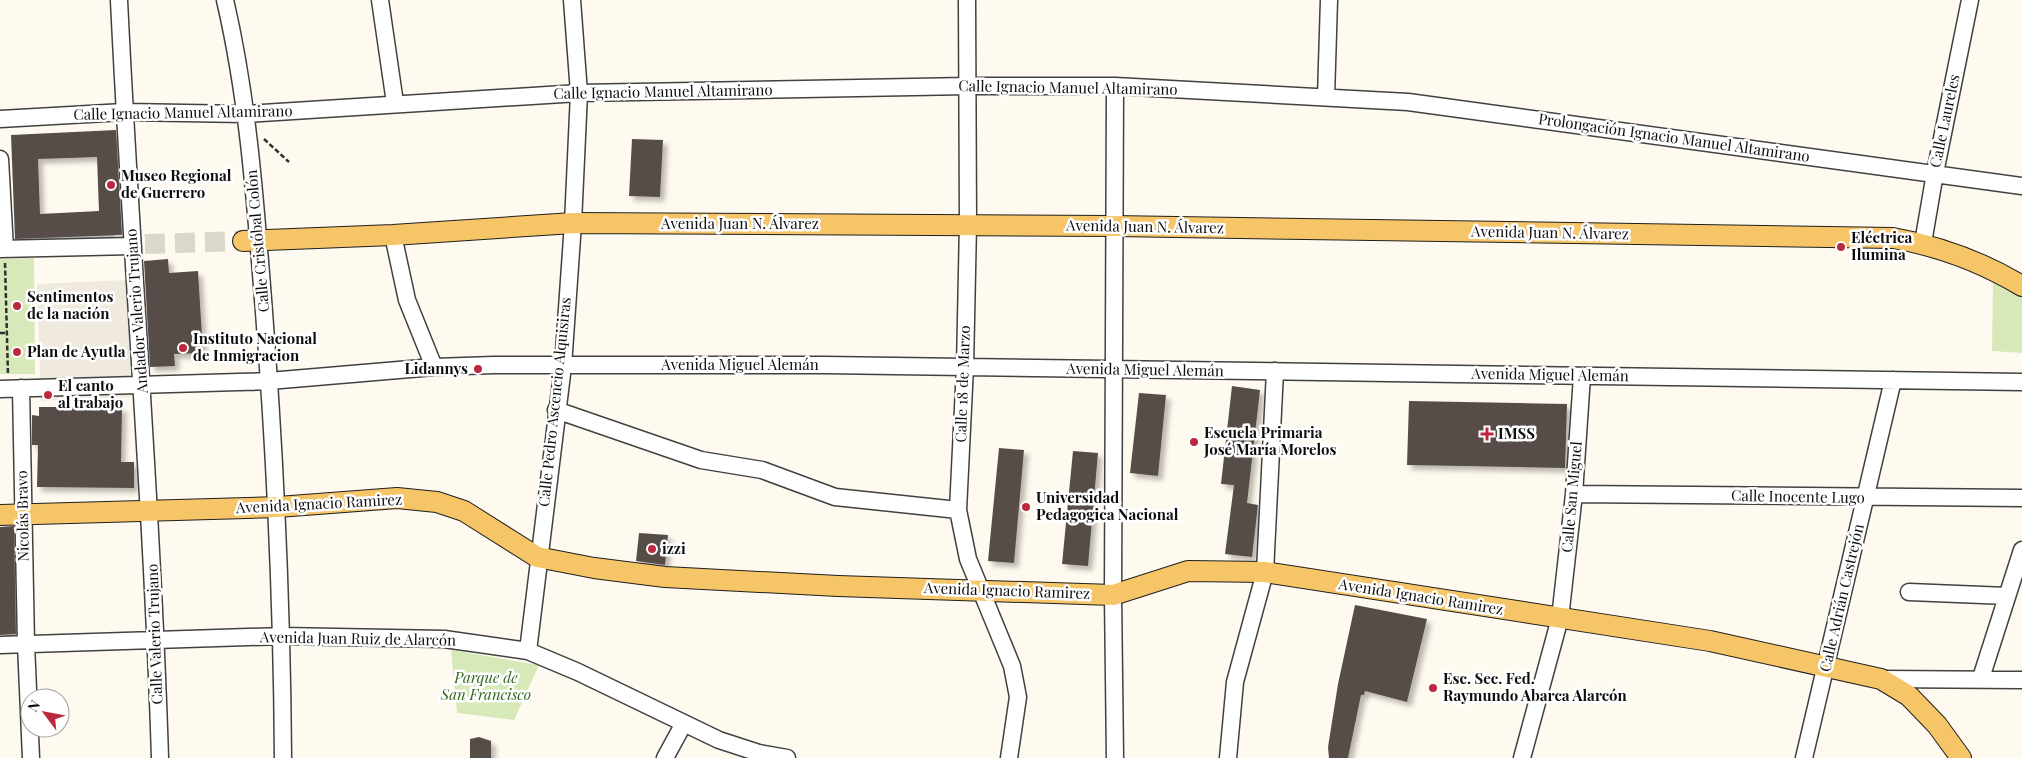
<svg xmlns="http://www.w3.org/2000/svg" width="2022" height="758" font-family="'Playfair Display',serif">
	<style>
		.green { fill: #d7e9b9 }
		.plaza { fill: #efe9de }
		.building { fill: #564e4a; fill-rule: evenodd; filter: url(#shadow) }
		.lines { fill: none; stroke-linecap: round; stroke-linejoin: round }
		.major-tunnel { stroke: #dbd7cd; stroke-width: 20; stroke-dasharray: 20 10; stroke-linecap: butt }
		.minor-casing { stroke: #414141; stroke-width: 19 }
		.major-casing { stroke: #1f1f1f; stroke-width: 22 }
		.path { stroke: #303030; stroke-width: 2.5; stroke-dasharray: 5 2.5; stroke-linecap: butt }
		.minor { stroke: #fff; stroke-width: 16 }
		.major { stroke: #f6c568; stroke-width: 20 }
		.poi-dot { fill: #bc283e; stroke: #fff; stroke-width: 2 }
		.labels { text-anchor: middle; stroke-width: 5; stroke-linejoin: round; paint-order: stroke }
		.street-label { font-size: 15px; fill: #0e0e0e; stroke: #fff }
		.poi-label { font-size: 15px; font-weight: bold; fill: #0e0e0e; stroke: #fff; text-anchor: start }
		.park-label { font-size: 15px; font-style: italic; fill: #34651f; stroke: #fff }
	</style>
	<defs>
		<filter id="shadow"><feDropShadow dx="4.5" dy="4.5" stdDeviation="2.5" flood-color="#0004"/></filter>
	</defs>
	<rect width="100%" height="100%" fill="#fffaef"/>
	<!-- green -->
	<path class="green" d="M 34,258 L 35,374 L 0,374 L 0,259 Z
		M 1993,278 L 2022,294 L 2022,353 L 1992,351 Z
		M 451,650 L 539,665 L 514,720 L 457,713 Z"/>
	<!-- plaza -->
	<path class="plaza" d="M 127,280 L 131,397 L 41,401 L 37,284 Z"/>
	<!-- building -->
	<path class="building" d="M 116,130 L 122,235 L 15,239 L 11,135 ZM 97,157 L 99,211 L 40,214 L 38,159 Z
		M 632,139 L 663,140 L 660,197 L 629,196 Z
		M 168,259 L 169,273 L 198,271 L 203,353 L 174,354 L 175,366 L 150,367 L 144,261 Z
		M 1232,386 L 1260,390 L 1247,503 L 1258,505 L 1252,557 L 1225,554 L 1234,485 L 1221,484 Z
		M 1139,393 L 1166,395 L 1158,476 L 1130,473 Z
		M 1409,401 L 1567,404 L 1565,468 L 1407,465 Z
		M 39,407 L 122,407 L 121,462 L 134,462 L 134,488 L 37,487 L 38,445 L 32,445 L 32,415 L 39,416 Z
		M 999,448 L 1024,450 L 1014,563 L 988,561 Z
		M 1073,451 L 1098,453 L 1088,566 L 1062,564 Z
		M 14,526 L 16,634 L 0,635 L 0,527 Z
		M 639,533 L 668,535 L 665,565 L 636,561 Z
		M 1355,605 L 1427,619 L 1407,702 L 1365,691 L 1364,695 L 1361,695 L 1348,758 L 1329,758 L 1328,747 L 1338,684 Z
		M 479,737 L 491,741 L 491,758 L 470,758 L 470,739 Z"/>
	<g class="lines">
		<!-- major-tunnel -->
		<path class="major-tunnel" d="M 115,245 L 243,241"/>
		<defs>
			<path id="minor" d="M 119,0 C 131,253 152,505 160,758
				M 225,0 C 248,99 255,198 263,299 C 275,452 282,605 283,758
				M 380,0 L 395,103
				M 967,0 L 968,224 L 965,367 L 958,510 L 968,559 L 1012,666 L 1018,697 L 1009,758
				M 1326,97 L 1329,0
				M 0,119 L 124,112 L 245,114 L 579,93 L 968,86 L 1115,86 L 1408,102 L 2022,186
				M 0,159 L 5,249
				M 393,235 L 407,300 L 434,367
				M 1923,243 L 1935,173 L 1970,0
				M 0,249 L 133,246
				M 21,388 L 26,644 L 31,758
				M 0,389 L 269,381 L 434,367 L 494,365 L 824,365 L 2022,382
				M 556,410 L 701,460 L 762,470 L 835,497 L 958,510
				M 1574,494 L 2022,498
				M 1909,592 L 2007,596
				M 0,645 L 282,636 L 444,639 L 528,651 L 578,672 L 719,740 L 759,753 L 787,758
				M 528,651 L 563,366 L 573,223 L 579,93 L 572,0
				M 1981,678 L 2022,550
				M 1881,679 L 2022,680
				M 665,758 L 684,723
				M 1115,758 L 1113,595 L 1115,86
				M 1228,758 L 1235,682 L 1265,572 L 1275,371
				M 1522,758 L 1560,618 L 1574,494 L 1582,376
				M 1804,758 L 1893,380"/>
			<path id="major" d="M 243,241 L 393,235 L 573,223 L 1113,226 L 1893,238 C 1939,246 1982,262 2022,286
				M 0,515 L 278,507 L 397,498 L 437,502 L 464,511 L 537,557 L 594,568 L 665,577 L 838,586 L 1113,595 L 1188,571 L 1265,572 L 1710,641 L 1881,679 L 1909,696 L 1937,725 L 1961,758"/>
		</defs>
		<!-- minor casing -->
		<use href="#minor" class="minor-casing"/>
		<!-- major casing -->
		<use href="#major" class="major-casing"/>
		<!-- path -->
		<path class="path" d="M 264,139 L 289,162
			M 5,263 L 8,375
			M 0,333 L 7,333"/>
		<!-- minor -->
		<use href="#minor" class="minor"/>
		<!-- major -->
		<use href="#major" class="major"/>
	</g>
	<!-- markers -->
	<g class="poi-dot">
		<circle cx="111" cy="185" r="5"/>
		<circle cx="1841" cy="247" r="5"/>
		<circle cx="17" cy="306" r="5"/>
		<circle cx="183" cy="348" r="5"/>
		<circle cx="17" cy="352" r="5"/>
		<circle cx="478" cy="369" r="5"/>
		<circle cx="48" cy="395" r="5"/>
		<path d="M1484.5 426.5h5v5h5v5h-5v5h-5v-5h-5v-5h5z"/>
		<circle cx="1194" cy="442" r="5"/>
		<circle cx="1026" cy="507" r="5"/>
		<circle cx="652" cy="549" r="5"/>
		<circle cx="1433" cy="688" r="5"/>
	</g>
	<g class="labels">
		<!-- street labels -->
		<g class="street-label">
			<text transform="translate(1068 88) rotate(1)" y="5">Calle Ignacio Manuel Altamirano</text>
			<text transform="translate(663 92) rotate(-1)" y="5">Calle Ignacio Manuel Altamirano</text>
			<text transform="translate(183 113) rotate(-1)" y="5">Calle Ignacio Manuel Altamirano</text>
			<text transform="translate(1945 121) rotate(-78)" y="5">Calle Laureles</text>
			<text transform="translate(1674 138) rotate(8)" y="5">Prolongación Ignacio Manuel Altamirano</text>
			<text x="740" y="229">Avenida Juan N. Álvarez</text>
			<text transform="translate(1145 227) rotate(1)" y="5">Avenida Juan N. Álvarez</text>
			<text transform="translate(1550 233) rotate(1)" y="5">Avenida Juan N. Álvarez</text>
			<text transform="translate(258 241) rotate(-95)" y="5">Calle Cristóbal Colón</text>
			<text transform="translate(137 311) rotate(-94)" y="5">Andador Valerio Trujano</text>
			<text x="740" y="370">Avenida Miguel Alemán</text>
			<text transform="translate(1145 370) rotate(1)" y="5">Avenida Miguel Alemán</text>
			<text transform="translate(1550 375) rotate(1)" y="5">Avenida Miguel Alemán</text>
			<text transform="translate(963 384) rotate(-88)" y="5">Calle 18 de Marzo</text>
			<text transform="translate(555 402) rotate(-84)" y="5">Calle Pedro Ascencio Alquisiras</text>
			<text transform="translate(1572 497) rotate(-85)" y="5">Calle San Miguel</text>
			<text transform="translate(1798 497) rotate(1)" y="5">Calle Inocente Lugo</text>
			<text transform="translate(319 504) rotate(-3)" y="5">Avenida Ignacio Ramirez</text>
			<text transform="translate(23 516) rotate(-91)" y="5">Nicolás Bravo</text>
			<text transform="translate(1007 591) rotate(2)" y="5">Avenida Ignacio Ramirez</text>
			<text transform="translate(1421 597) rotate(9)" y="5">Avenida Ignacio Ramirez</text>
			<text transform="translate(1842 598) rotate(-77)" y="5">Calle Adrián Castrejón</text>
			<text transform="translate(155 634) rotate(-92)" y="5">Calle Valerio Trujano</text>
			<text transform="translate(358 639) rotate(1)" y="5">Avenida Juan Ruiz de Alarcón</text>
		</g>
		<!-- poi labels -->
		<g class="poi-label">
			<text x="121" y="181">Museo Regional<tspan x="121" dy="17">de Guerrero</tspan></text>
			<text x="1851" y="243">Eléctrica<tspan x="1851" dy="17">Ilumina</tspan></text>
			<text x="27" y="302">Sentimentos<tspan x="27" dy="17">de la nación</tspan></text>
			<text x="193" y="344">Instituto Nacional<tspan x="193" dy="17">de Inmigracion</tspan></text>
			<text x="27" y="357">Plan de Ayutla</text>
			<text x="468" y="374" text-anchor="end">Lidannys</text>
			<text x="58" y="391">El canto<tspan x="58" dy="17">al trabajo</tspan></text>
			<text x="1204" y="438">Escuela Primaria<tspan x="1204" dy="17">José María Morelos</tspan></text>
			<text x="1498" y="439">IMSS</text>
			<text x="1036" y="503">Universidad<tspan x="1036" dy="17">Pedagogica Nacional</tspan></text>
			<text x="662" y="554">izzi</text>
			<text x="1443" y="684">Esc. Sec. Fed.<tspan x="1443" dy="17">Raymundo Abarca Alarcón</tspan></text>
		</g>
		<!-- park labels -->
		<g class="park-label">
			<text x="486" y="683">Parque de<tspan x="486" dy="17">San Francisco</tspan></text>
		</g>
	</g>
	<!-- north arrow -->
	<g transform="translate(45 713) rotate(302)"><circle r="24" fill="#ffffff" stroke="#9f9f9f"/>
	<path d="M0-4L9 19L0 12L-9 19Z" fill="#bc283e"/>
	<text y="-8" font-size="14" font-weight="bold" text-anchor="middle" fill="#0e0e0e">N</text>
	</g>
</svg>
